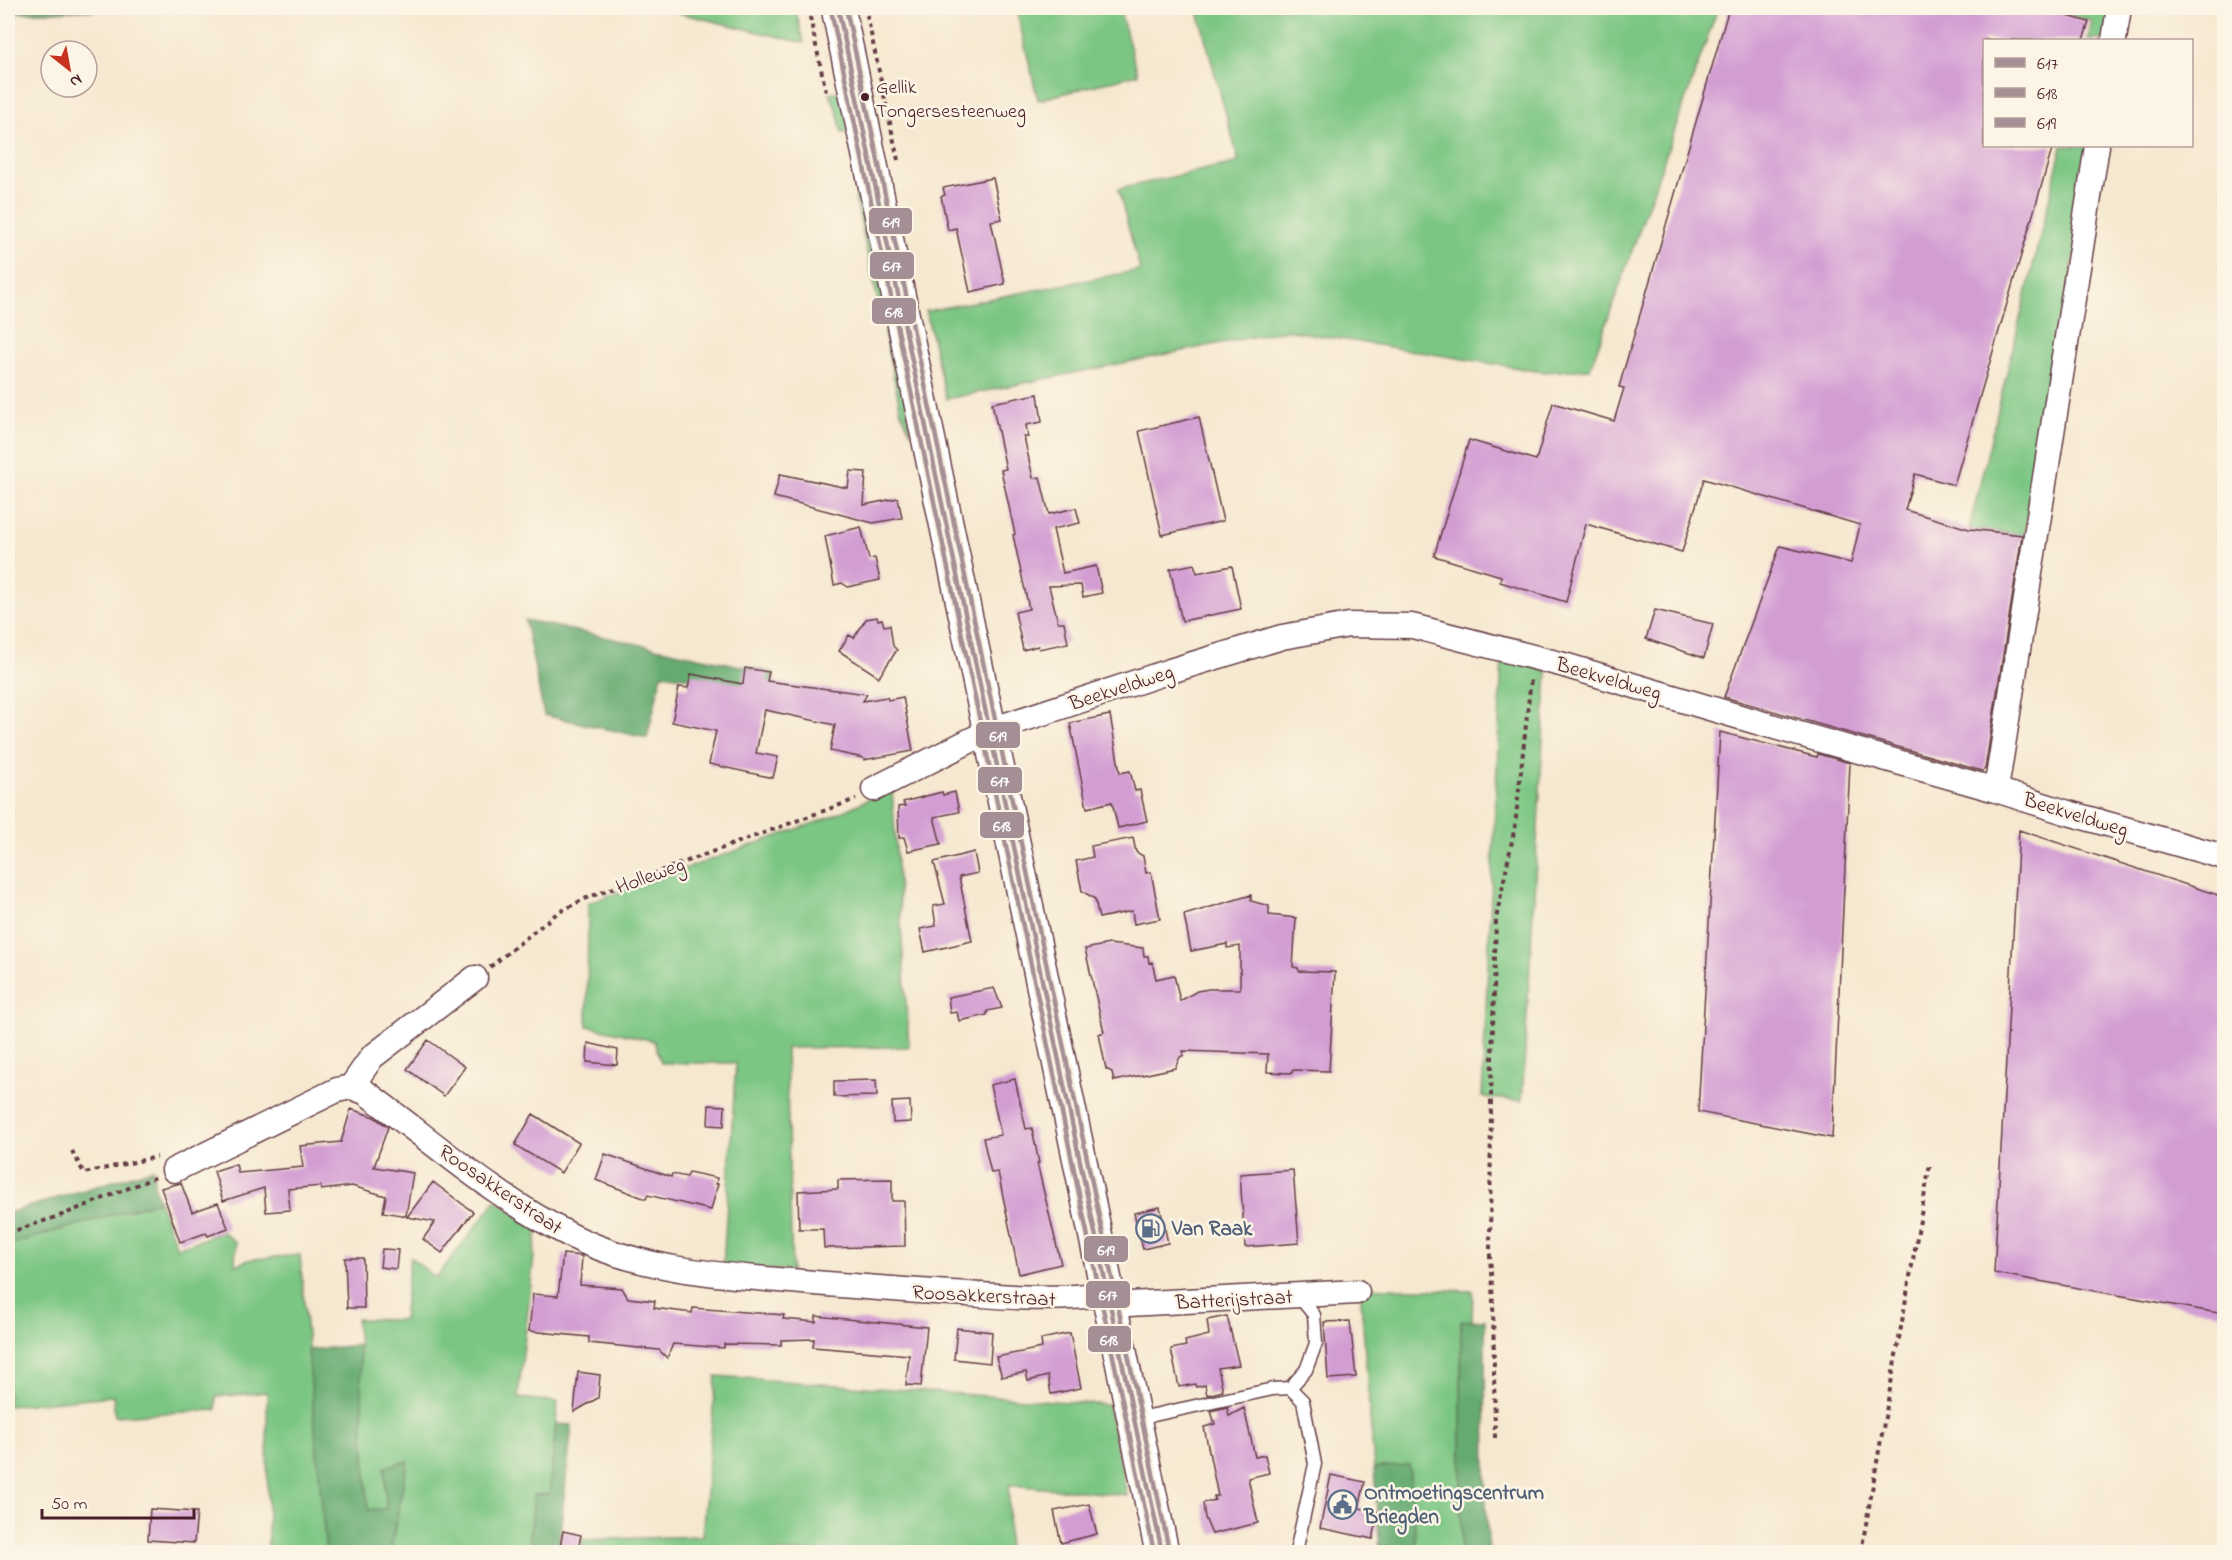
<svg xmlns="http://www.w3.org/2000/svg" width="2232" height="1560" font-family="'Indie Flower',sans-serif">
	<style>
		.green { fill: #7cc683; stroke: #637257; stroke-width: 1.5 }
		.forest { fill: #65ab71; stroke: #58654e; stroke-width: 1.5 }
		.building { fill: #d39dd3 }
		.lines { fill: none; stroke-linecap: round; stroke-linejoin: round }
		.service-casing { stroke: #643d44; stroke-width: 15 }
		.minor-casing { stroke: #643d44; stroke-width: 27 }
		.primary-casing { stroke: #643d44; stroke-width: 36 }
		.path { stroke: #643d44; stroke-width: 4; stroke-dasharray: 4.5 4.5; stroke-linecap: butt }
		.service { stroke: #fff; stroke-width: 12 }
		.minor { stroke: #fff; stroke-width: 24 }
		.primary { stroke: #fff; stroke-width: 33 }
		.bus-1-casing { stroke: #fcf5e5; stroke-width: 9 }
		.bus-2-casing { stroke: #fcf5e5; stroke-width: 9 }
		.bus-3-casing { stroke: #fcf5e5; stroke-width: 9 }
		.bus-1 { stroke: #a48f95; stroke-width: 4.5 }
		.bus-2 { stroke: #a48f95; stroke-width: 4.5 }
		.bus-3 { stroke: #a48f95; stroke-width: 4.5 }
		.bus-dot { fill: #4a1f2b; stroke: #fcf5e5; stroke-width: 2 }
		.labels { text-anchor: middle; stroke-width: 5; stroke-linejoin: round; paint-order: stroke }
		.bus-label { font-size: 20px; fill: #4a1f2b; stroke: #fcf5e5; text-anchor: start }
		.street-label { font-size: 21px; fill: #4a1f2b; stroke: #fcf5e5 }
		.service-label { font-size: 21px; font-weight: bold; fill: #4e5e75; stroke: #fcf5e5; text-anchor: start }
		.line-badge { stroke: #fcf5e5; stroke-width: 2 }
		.badge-label { font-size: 16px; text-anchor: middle; font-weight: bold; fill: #fff }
	</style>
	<rect width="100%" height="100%" fill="#fcf5e5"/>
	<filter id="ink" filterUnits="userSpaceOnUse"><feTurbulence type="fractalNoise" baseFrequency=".0167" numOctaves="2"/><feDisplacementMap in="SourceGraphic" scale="12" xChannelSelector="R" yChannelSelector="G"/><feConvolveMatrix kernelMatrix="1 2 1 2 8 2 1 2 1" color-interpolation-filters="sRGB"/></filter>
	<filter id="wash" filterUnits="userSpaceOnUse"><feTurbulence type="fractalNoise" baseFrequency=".008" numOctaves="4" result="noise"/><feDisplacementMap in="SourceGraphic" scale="24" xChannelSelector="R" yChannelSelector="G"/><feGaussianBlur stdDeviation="1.35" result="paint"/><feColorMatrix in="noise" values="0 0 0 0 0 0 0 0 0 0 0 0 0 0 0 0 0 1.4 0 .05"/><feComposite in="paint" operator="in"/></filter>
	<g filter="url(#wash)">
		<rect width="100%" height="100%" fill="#f6e8d0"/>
		<!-- green -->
		<path class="green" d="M 681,8 L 795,8 L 804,43 L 679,13 Z
			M 1016,8 L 1119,8 L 1138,74 L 1038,100 Z
			M 1197,8 L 1718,8 L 1590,369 L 1543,372 L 1286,330 L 946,399 L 926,311 L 1140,270 L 1118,189 L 1239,162 Z
			M 2046,8 L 2097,8 L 2110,11 L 2106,40 L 2088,40 L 2092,21 Z
			M 845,90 L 854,130 L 842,133 L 837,110 L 829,93 Z
			M 2062,146 L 2091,146 L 2060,351 L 2024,535 L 1969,529 Z
			M 867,195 L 892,309 L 880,311 L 855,197 Z
			M 896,330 L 911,433 L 901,412 L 884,332 Z
			M 1502,656 L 1547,671 L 1522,1101 L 1482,1097 Z
			M 892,788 L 909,1047 L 786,1048 L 792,1271 L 723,1266 L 736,1063 L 661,1063 L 654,1041 L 587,1026 L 588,903 L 831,817 Z
			M 496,1200 L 537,1230 L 518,1398 L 558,1402 L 549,1495 L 534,1495 L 529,1552 L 394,1552 L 391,1546 L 408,1461 L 385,1467 L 386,1509 L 367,1510 L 359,1345 L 356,1319 L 403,1320 L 410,1257 L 436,1278 Z
			M 159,1201 L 177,1248 L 223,1232 L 236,1243 L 235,1265 L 252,1259 L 300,1255 L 326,1552 L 268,1552 L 267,1392 L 216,1397 L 216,1410 L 115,1416 L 113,1396 L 8,1406 L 8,1245 Z
			M 1360,1287 L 1473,1291 L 1472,1321 L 1461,1321 L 1461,1552 L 1417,1552 L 1409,1465 L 1374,1468 Z
			M 716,1376 L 1108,1405 L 1127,1495 L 1009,1485 L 1008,1552 L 582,1552 L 583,1540 L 702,1536 Z"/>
		<!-- forest -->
		<path class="forest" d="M 8,8 L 182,8 L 8,13 Z
			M 525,620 L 774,673 L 771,690 L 662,674 L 647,738 L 544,715 Z
			M 153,1169 L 155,1189 L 159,1201 L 8,1245 L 8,1213 Z
			M 1485,1320 L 1486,1505 L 1489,1552 L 1461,1552 L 1461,1321 Z
			M 359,1345 L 368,1510 L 386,1509 L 385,1467 L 408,1461 L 391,1546 L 394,1552 L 326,1552 L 308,1350 Z
			M 556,1424 L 572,1425 L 558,1552 L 529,1552 L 534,1495 L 549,1494 Z
			M 1409,1465 L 1417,1552 L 1380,1552 L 1374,1468 Z"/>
		<g id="blocks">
			<!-- building -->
			<path class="building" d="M 1729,8 L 2040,8 L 2089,22 L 2083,40 L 1984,40 L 1984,146 L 2053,146 L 1954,485 L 1915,474 L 1905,510 L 1969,529 L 2022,535 L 1985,769 L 1982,771 L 1724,697 L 1780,546 L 1851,563 L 1860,525 L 1704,479 L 1682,552 L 1586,524 L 1566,602 L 1500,582 L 1501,576 L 1434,556 L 1469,440 L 1536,460 L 1553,403 L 1614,421 L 1624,388 L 1619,387 Z
				M 993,178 L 1002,219 L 991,221 L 1005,284 L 970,292 L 956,228 L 948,230 L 941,196 L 945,195 L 943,188 Z
				M 1038,394 L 1042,422 L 1026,425 L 1028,437 L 1024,437 L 1033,478 L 1040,477 L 1049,514 L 1076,508 L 1080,523 L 1053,529 L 1063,573 L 1096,566 L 1102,593 L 1083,597 L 1081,585 L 1049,586 L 1058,622 L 1064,622 L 1068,643 L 1039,649 L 1038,646 L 1023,650 L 1015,612 L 1029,609 L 1013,535 L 1015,534 L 1001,470 L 1006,469 L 992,403 Z
				M 1199,417 L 1223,521 L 1162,535 L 1139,431 Z
				M 850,471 L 866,472 L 864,505 L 898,498 L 902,518 L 873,523 L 774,497 L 780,474 L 848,488 Z
				M 861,527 L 869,559 L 875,558 L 880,580 L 848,587 L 842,583 L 834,585 L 825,536 Z
				M 1194,564 L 1197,573 L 1232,566 L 1241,609 L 1182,621 L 1170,569 Z
				M 1655,610 L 1713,624 L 1704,658 L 1646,639 Z
				M 877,617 L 878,620 L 882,619 L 884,626 L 890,625 L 893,646 L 897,650 L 879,677 L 839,651 L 849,635 L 854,638 L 866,619 Z
				M 745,668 L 769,672 L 767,681 L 867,694 L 863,701 L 887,697 L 888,700 L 903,697 L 913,751 L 864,760 L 863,758 L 830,751 L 835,725 L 765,710 L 756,753 L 778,757 L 773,778 L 709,764 L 716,731 L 672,722 L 679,687 L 688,688 L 691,674 L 743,684 Z
				M 1110,715 L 1120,773 L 1130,771 L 1135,791 L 1140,790 L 1147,821 L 1118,828 L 1112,802 L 1087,808 L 1070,723 Z
				M 1720,732 L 1817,757 L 1818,754 L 1850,763 L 1832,1138 L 1698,1112 Z
				M 942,792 L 943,795 L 955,792 L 959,812 L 934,817 L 941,844 L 908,851 L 904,837 L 899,838 L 898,807 L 905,806 L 903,802 Z
				M 2019,830 L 2224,897 L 2224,1314 L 1994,1273 Z
				M 1133,838 L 1136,852 L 1143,856 L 1146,873 L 1151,872 L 1160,919 L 1134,924 L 1132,911 L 1099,918 L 1095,899 L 1082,891 L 1076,861 L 1093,857 L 1091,846 Z
				M 974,852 L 978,873 L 959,877 L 972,941 L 925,952 L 920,929 L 936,926 L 933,906 L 945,904 L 934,862 Z
				M 1251,895 L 1251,901 L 1269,906 L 1269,915 L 1296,918 L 1293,967 L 1298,968 L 1299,971 L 1335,972 L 1329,1071 L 1292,1070 L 1292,1073 L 1267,1072 L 1268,1054 L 1183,1051 L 1184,1055 L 1180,1057 L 1175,1068 L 1114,1081 L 1112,1072 L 1106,1069 L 1099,1034 L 1104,1032 L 1085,949 L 1109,944 L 1143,948 L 1144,956 L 1148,956 L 1149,963 L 1152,962 L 1156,979 L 1174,975 L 1180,1001 L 1197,991 L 1209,989 L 1240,989 L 1240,946 L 1227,948 L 1227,944 L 1191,951 L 1184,915 Z
				M 994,988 L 1002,1008 L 987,1011 L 987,1015 L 959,1021 L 957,1012 L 950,1013 L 948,997 Z
				M 428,1040 L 465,1067 L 444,1096 L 407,1069 Z
				M 588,1043 L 618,1050 L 617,1065 L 587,1062 Z
				M 1015,1079 L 1026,1129 L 1032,1128 L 1039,1163 L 1037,1163 L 1061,1264 L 1019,1274 L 998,1172 L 991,1173 L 983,1138 L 1001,1135 L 990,1085 Z
				M 876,1080 L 877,1096 L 834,1097 L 834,1081 Z
				M 910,1101 L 911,1122 L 893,1123 L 892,1102 Z
				M 709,1105 L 725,1106 L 724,1126 L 708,1125 Z
				M 351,1109 L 374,1117 L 388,1127 L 374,1167 L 413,1173 L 406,1216 L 383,1212 L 386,1196 L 352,1186 L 321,1190 L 321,1186 L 288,1189 L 290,1210 L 266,1212 L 264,1188 L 223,1201 L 214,1171 L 236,1164 L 238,1173 L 303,1167 L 300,1146 L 341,1142 Z
				M 533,1114 L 579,1143 L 561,1173 L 515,1145 Z
				M 605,1154 L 671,1177 L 672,1174 L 687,1177 L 689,1172 L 717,1178 L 716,1184 L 718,1184 L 711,1210 L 648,1195 L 646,1199 L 596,1180 Z
				M 1293,1170 L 1299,1243 L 1245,1247 L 1240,1174 Z
				M 892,1179 L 892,1201 L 904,1201 L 905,1246 L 824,1248 L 823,1229 L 799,1229 L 798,1191 L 838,1189 L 838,1180 Z
				M 433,1182 L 473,1212 L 442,1253 L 423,1239 L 435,1222 L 407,1217 Z
				M 181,1183 L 192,1212 L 218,1203 L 228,1228 L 208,1236 L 206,1233 L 180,1242 L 161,1188 Z
				M 1160,1207 L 1168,1243 L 1143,1249 L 1134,1213 Z
				M 382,1249 L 398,1250 L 396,1269 L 380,1267 Z
				M 563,1254 L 582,1256 L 580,1285 L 622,1288 L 628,1298 L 655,1301 L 654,1308 L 692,1313 L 693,1308 L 784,1315 L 783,1319 L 816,1322 L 816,1316 L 927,1327 L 921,1386 L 906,1385 L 909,1355 L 813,1347 L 814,1339 L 781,1340 L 781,1345 L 724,1344 L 724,1348 L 673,1344 L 667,1358 L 659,1350 L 589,1343 L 589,1337 L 529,1331 L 533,1294 L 558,1296 Z
				M 345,1258 L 363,1258 L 364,1308 L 347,1308 Z
				M 1227,1316 L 1239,1365 L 1218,1368 L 1223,1391 L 1207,1395 L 1205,1385 L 1196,1387 L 1195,1384 L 1179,1387 L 1171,1349 L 1186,1346 L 1185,1341 L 1209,1335 L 1207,1320 Z
				M 1350,1321 L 1356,1377 L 1328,1379 L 1324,1322 Z
				M 957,1328 L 992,1332 L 990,1363 L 954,1359 Z
				M 1070,1333 L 1081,1388 L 1051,1394 L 1048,1376 L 1028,1381 L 1026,1372 L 1002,1377 L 996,1357 L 1042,1348 L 1041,1339 Z
				M 578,1372 L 600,1375 L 598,1398 L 574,1412 Z
				M 1227,1407 L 1229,1416 L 1244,1408 L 1255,1457 L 1265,1455 L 1269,1473 L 1248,1478 L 1258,1523 L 1212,1534 L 1205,1518 L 1203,1503 L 1215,1500 L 1214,1496 L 1218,1496 L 1204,1427 L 1215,1424 L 1211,1411 Z
				M 1331,1475 L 1365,1482 L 1359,1508 L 1379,1512 L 1373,1539 L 1320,1528 Z
				M 1089,1504 L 1097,1534 L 1061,1543 L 1054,1511 Z
				M 150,1509 L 197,1512 L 194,1543 L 148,1540 Z
				M 563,1531 L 581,1535 L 578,1550 L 560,1547 Z"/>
		</g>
	</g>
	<g filter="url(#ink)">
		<use href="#blocks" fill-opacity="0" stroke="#643d44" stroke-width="1.5"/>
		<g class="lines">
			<defs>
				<path id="service" d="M 1290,1388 L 1306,1370 L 1316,1343 L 1314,1315 L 1298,1295
					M 1136,1421 L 1154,1415 L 1273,1389 L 1290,1388 L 1303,1401 L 1315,1464 L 1296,1552"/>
				<path id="minor" d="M 2114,40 L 2119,8
					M 874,789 L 991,730 L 1170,671 L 1282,637 L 1349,625 L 1412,626 L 1564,665 L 1750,720 L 1996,790 L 2065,812 L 2224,857
					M 1996,790 L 2097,146
					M 351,1087 L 372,1057 L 475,978
					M 174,1170 L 337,1090 L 351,1087 L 365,1092 C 432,1141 498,1200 574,1237 C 642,1270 717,1275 791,1281 C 839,1285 887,1289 936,1292 C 993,1295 1051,1303 1108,1293
					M 1110,1305 L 1357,1292"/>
				<path id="primary" d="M 838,8 L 1162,1552"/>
			</defs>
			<!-- service casing -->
			<use href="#service" class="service-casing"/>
			<!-- minor casing -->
			<use href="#minor" class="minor-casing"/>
			<!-- primary casing -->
			<use href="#primary" class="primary-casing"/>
			<!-- path -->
			<path class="path" d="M 808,8 L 826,92
				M 867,15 L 898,160
				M 490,967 L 556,914 L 584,899 L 856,799
				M 72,1151 L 84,1173 L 157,1157
				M 8,1233 L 62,1215 L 156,1177
				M 1495,1438 L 1493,1302 L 1490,1256 L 1491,1095 L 1496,919 L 1515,826 L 1531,678
				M 1861,1552 L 1930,1164"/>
			<!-- service -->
			<use href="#service" class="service"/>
			<!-- minor -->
			<use href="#minor" class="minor"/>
			<!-- primary -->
			<use href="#primary" class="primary"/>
			<defs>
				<path id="bus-1" d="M 838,8 L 1162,1552"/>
				<path id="bus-2" d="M 831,10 L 1154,1552"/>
				<path id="bus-3" d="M 846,8 L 1169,1550"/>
			</defs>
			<!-- bus-1 casing -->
			<use href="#bus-1" class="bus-1-casing"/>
			<!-- bus-2 casing -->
			<use href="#bus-2" class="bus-2-casing"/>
			<!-- bus-3 casing -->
			<use href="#bus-3" class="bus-3-casing"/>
			<!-- bus-1 -->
			<use href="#bus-1" class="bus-1"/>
			<!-- bus-2 -->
			<use href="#bus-2" class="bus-2"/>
			<!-- bus-3 -->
			<use href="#bus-3" class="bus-3"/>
		</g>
	</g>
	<!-- icons -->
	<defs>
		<symbol id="fuel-ring" viewBox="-11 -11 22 22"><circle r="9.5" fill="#fcf5e5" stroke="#5c6f8a" stroke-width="1.5"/><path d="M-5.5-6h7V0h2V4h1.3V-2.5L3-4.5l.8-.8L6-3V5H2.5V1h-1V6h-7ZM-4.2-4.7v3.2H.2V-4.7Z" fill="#5c6f8a"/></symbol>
		<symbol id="civic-ring" viewBox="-11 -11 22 22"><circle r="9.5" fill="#fcf5e5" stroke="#5c6f8a" stroke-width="1.5"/><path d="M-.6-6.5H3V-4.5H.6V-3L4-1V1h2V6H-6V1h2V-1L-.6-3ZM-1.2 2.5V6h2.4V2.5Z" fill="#5c6f8a"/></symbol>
	</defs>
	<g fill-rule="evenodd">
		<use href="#fuel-ring" x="1134" y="1212" width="33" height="33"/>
		<use href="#civic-ring" x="1326" y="1488" width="33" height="33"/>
	</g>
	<!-- markers -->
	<circle class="bus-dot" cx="865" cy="97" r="5"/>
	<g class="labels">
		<!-- bus labels -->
		<g class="bus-label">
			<text x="876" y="93">Gellik<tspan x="876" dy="24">Tongersesteenweg</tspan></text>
		</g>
		<!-- street labels -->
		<g class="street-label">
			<text transform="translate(1609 678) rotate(16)" y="7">Beekveldweg</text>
			<text transform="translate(1121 687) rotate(-18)" y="7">Beekveldweg</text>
			<text transform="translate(2076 814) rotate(17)" y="7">Beekveldweg</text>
			<text transform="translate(650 875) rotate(-20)" y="7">Holleweg</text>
			<text transform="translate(501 1189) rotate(34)" y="7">Roosakkerstraat</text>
			<text transform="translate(984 1295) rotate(3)" y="7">Roosakkerstraat</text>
			<text transform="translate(1234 1299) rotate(-3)" y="7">Batterijstraat</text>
		</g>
		<!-- service labels -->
		<g class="service-label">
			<text x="1172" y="1235">Van Raak</text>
			<text x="1364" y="1499">Ontmoetingscentrum<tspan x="1364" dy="24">Briegden</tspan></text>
		</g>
	</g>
	<g class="line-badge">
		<rect x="868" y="207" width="45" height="28" rx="6" fill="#a48f95"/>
		<rect x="869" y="251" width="46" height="29" rx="6" fill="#a48f95"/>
		<rect x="871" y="297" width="46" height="28" rx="6" fill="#a48f95"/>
		<rect x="975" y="721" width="46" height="28" rx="6" fill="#a48f95"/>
		<rect x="977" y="766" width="46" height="28" rx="6" fill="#a48f95"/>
		<rect x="979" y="811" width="46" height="28" rx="6" fill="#a48f95"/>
		<rect x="1083" y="1235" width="46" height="28" rx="6" fill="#a48f95"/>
		<rect x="1085" y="1280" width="46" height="29" rx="6" fill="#a48f95"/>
		<rect x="1087" y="1325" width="45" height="28" rx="6" fill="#a48f95"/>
	</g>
	<g class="badge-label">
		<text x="891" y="227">619</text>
		<text x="892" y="271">617</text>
		<text x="894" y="317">618</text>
		<text x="998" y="741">619</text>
		<text x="1000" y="786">617</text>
		<text x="1002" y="831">618</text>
		<text x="1106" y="1255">619</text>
		<text x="1108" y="1300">617</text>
		<text x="1109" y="1345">618</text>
	</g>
	<!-- margin -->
	<rect width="2232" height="1560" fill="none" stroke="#fcf5e5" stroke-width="30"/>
	<!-- legend -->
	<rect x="1983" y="39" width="210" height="108" fill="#fcf5e5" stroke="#b59f9b" stroke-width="1.5"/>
	<rect x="1995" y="58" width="30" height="9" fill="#a48f95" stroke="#b59f9b" stroke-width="1.5"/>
	<text x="2037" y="69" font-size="18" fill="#4a1f2b">617</text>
	<rect x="1995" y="88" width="30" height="9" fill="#a48f95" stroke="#b59f9b" stroke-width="1.5"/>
	<text x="2037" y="99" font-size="18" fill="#4a1f2b">618</text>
	<rect x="1995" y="118" width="30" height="9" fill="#a48f95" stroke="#b59f9b" stroke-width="1.5"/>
	<text x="2037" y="129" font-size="18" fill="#4a1f2b">619</text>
	<!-- north arrow -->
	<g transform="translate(69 69) rotate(149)"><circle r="28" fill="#fcf5e5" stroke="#b59f9b" stroke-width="1.5"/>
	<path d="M0-4.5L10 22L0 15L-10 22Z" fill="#c8321e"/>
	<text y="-9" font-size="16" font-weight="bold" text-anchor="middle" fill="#4a1f2b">N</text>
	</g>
	<!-- scale -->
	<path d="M42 1509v9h152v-9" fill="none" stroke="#4a1f2b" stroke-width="3"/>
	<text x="51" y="1509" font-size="18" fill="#4a1f2b" stroke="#fcf5e5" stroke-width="4.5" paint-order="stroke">50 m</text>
</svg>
